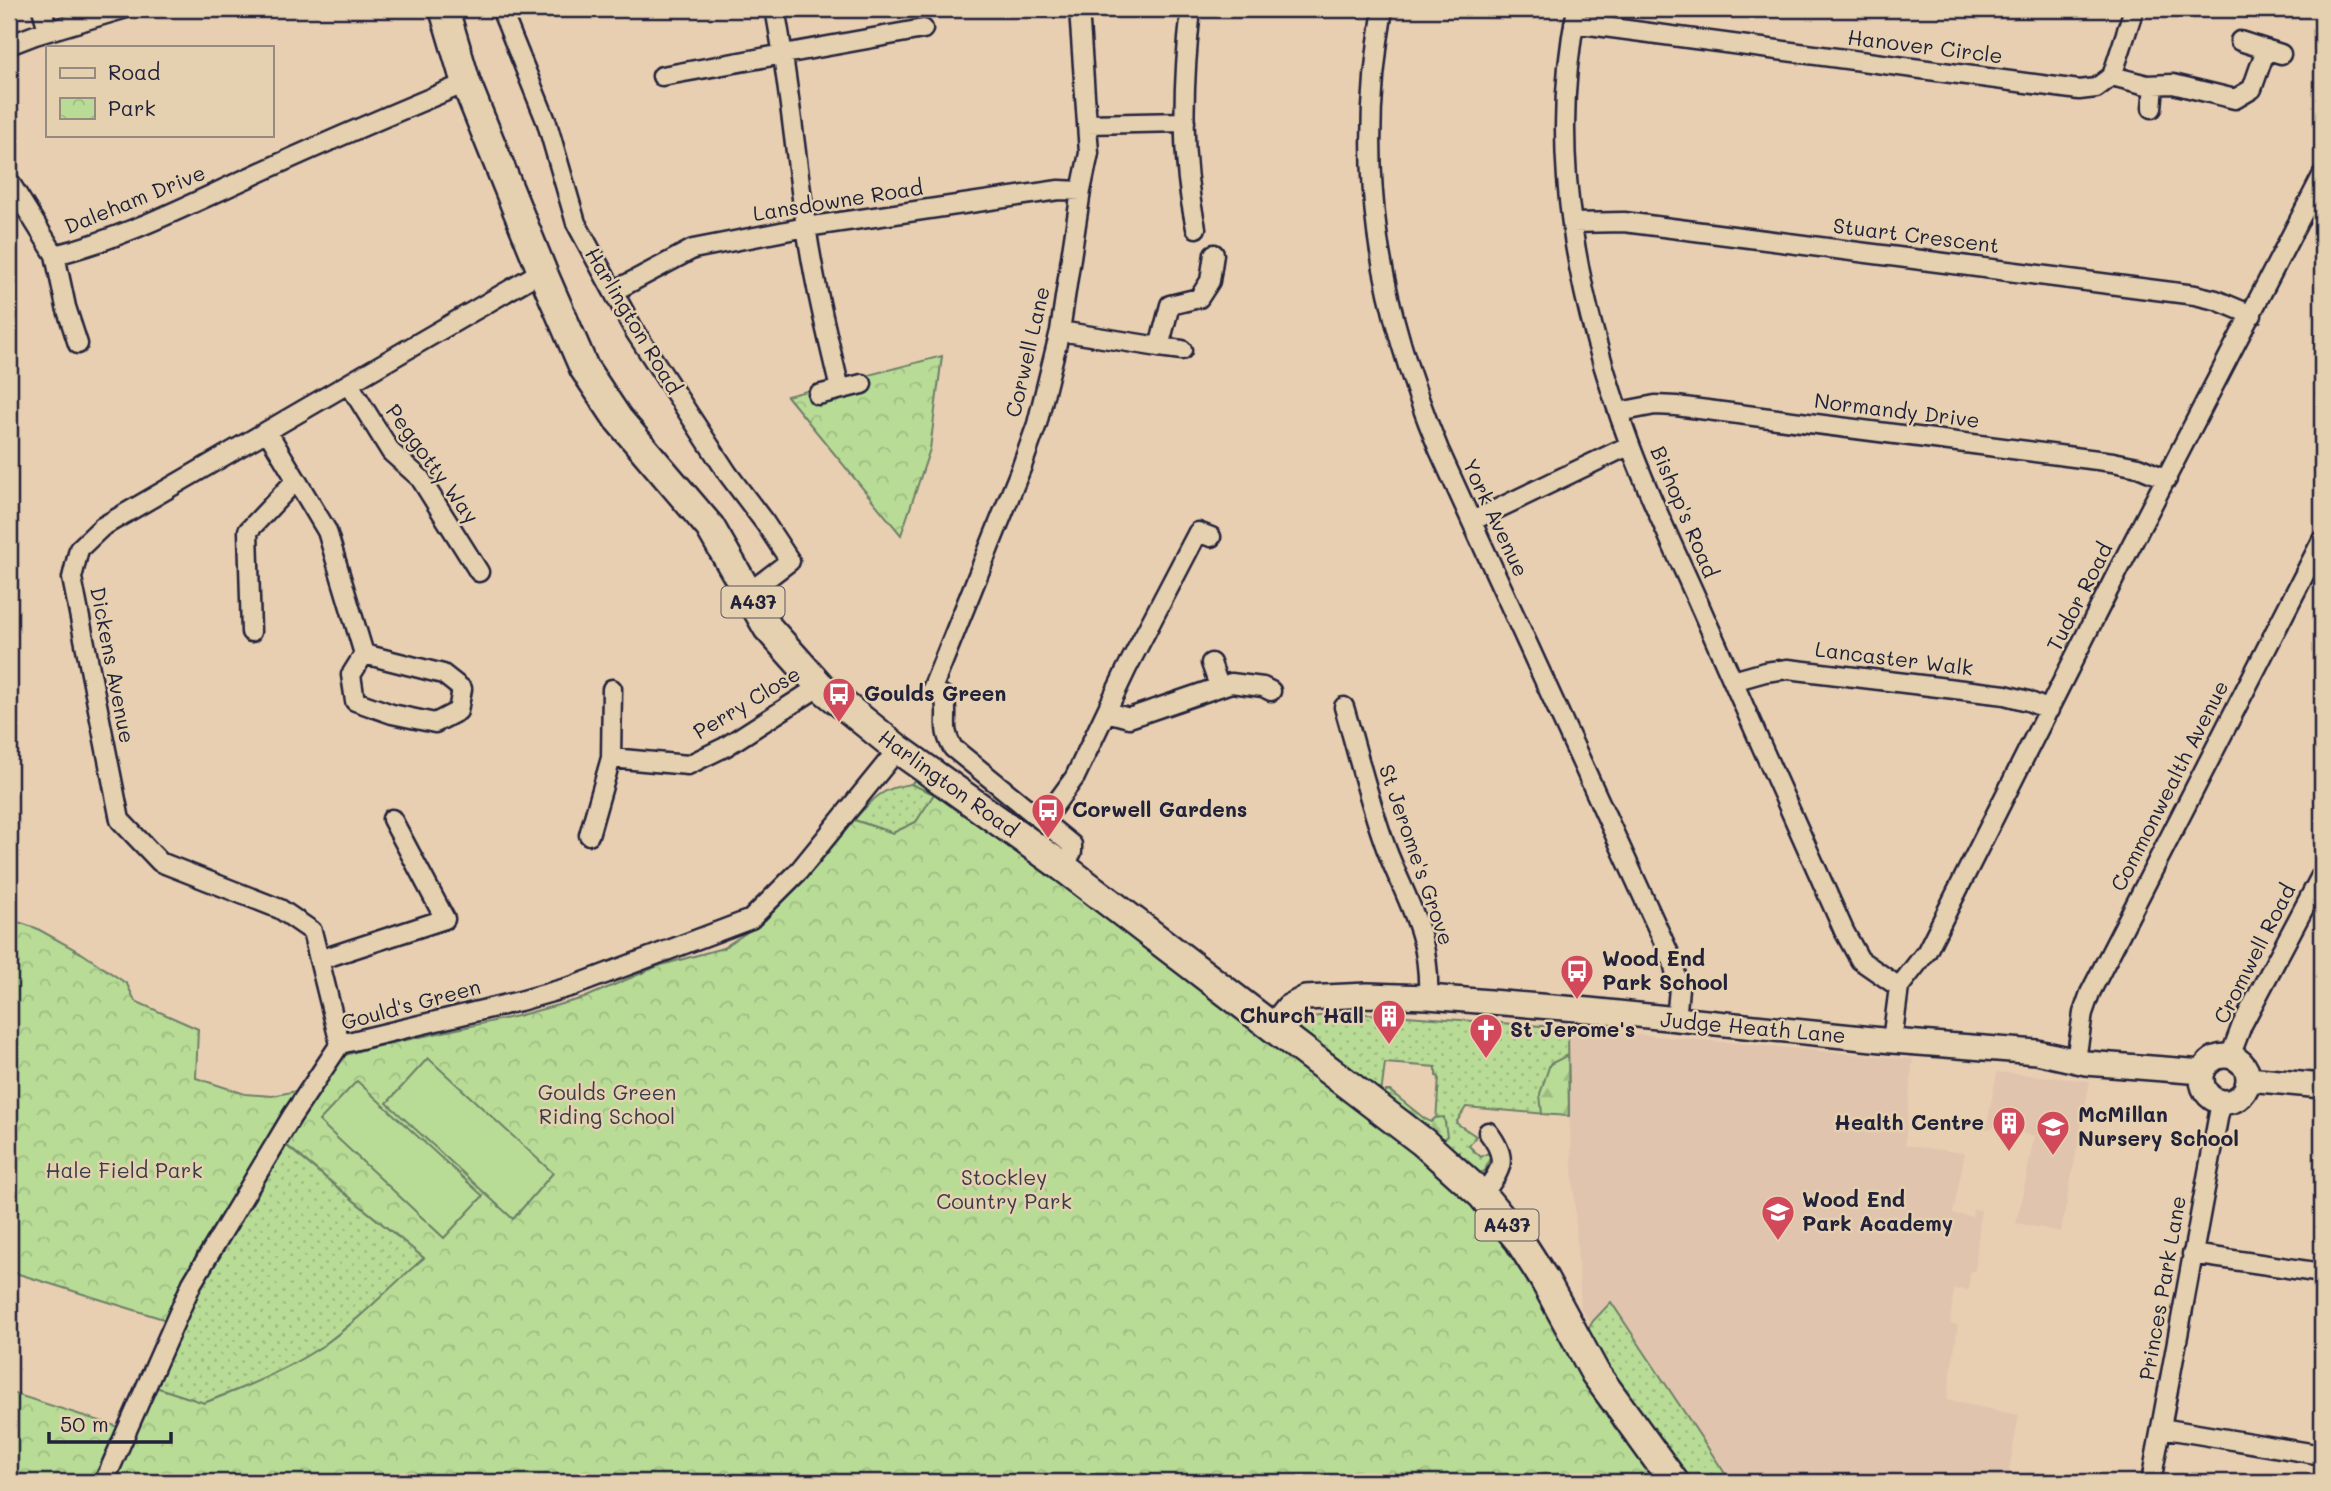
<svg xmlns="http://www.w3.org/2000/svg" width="2331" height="1491" font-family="Mali,sans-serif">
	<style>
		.built { fill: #e1c4ae }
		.grass { fill: url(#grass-dots); stroke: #6d7f68; stroke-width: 2; fill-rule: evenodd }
		.forest { fill: url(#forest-firs); stroke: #6d7f68; stroke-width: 2 }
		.park { fill: url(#park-crowns); stroke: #6d7f68; stroke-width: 2 }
		.garden { fill: #b8dc96; stroke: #6d7f68; stroke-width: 2 }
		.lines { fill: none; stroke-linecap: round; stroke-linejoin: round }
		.minor-casing { stroke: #22223b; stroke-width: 23 }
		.tertiary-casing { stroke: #22223b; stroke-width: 28 }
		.primary-casing { stroke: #22223b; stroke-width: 33 }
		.minor { stroke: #e5d0af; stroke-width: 18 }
		.tertiary { stroke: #e5d0af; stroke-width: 23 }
		.primary { stroke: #e5d0af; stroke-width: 28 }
		.labels { text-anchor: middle; stroke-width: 5; stroke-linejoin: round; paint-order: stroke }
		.shield { fill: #e5d0af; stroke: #5c565e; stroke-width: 2 }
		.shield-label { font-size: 19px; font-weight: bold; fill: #22223b }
		.street-label { font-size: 21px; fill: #22223b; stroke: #e5d0af }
		.poi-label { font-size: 21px; font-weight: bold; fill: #22223b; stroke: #e5d0af; text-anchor: start }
		.park-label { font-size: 21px; fill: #383e49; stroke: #e5d0af }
	</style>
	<defs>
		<pattern id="grass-dots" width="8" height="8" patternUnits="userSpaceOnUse" patternTransform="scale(1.75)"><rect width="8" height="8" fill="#b8dc96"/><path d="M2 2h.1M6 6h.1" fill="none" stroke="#9ebc82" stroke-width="1.8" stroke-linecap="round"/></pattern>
		<pattern id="forest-firs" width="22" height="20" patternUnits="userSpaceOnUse" patternTransform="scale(1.75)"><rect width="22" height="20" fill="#b8dc96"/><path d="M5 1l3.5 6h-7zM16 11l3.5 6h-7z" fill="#9ebc82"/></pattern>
		<pattern id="park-crowns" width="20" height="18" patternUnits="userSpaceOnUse" patternTransform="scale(1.75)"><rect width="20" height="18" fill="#b8dc96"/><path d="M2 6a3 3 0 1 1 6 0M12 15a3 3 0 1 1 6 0" fill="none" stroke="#9ebc82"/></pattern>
	</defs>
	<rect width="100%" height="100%" fill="#e9cfb2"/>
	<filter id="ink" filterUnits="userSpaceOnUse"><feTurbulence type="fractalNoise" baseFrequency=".0143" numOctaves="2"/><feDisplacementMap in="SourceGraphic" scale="14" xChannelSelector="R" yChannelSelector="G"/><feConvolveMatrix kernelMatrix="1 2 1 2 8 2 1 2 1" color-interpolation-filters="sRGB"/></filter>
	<g filter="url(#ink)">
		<!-- built -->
		<path class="built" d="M 1568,1028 L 1913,1059 L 1905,1145 L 1965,1153 L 1953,1214 L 1972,1216 L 1973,1209 L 1981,1210 L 1975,1271 L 1970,1271 L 1969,1290 L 1954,1289 L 1950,1323 L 1958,1325 L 1947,1400 L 2019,1415 L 2007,1482 L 1795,1482 L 1742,1477 L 1728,1478 L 1612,1303 L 1591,1323 L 1581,1309 L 1569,1116 Z
			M 1997,1072 L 2090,1081 L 2061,1232 L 2016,1223 L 2020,1205 L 2021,1204 L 2034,1136 L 1992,1127 L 1992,1129 L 1986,1129 Z"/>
		<!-- grass -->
		<path class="grass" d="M 911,784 L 935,794 L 916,822 L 893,833 L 854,820 C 873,799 881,788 911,784 Z
			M 1380,1014 L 1568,1028 L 1569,1116 L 1466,1107 L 1456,1123 L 1476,1136 L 1469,1146 L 1481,1157 L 1488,1153 L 1490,1157 L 1485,1171 L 1474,1175 L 1301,1034 L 1303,1032 L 1298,1025 C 1311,1010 1360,1015 1380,1014 ZM 1385,1063 L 1436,1067 L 1436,1076 L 1439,1077 L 1435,1136 L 1381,1095 Z
			M 278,1139 L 424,1258 L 379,1301 L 323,1346 L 279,1373 L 204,1403 L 146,1384 Z
			M 1611,1302 L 1728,1478 L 1707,1482 L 1683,1482 L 1625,1402 L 1586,1333 L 1593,1321 Z"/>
		<!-- forest -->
		<path class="forest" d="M 1568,1055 L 1569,1116 L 1542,1114 L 1540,1094 L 1550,1064 Z
			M 1386,1091 L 1390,1091 L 1425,1119 L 1431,1122 L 1435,1118 L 1444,1117 L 1447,1136 L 1441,1140 L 1384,1097 Z"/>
		<!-- park -->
		<path class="park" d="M 942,356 L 930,449 L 901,535 L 787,396 Z
			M 926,769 L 1457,1172 L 1670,1482 L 9,1482 L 9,1392 L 128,1430 L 146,1384 L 204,1403 C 245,1388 284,1371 321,1347 C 359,1321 389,1287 424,1258 L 279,1139 L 173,1322 L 9,1271 L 9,919 L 36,928 L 83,954 L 127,984 L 135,1001 L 198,1029 L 196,1078 L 245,1094 L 272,1096 L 296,1091 L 336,1058 L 365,1049 L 517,1016 L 584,998 L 658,966 L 723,948 L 764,921 L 816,867 L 854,820 L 893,833 L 916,822 L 934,794 L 911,784 Z"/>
		<!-- garden -->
		<path class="garden" d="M 428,1058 L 553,1173 L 513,1219 L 387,1103 Z
			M 357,1081 L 483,1196 L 444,1238 L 319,1121 Z"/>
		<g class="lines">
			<defs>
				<path id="minor" d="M 42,9 L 48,30
					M 501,9 L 547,123 L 576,223 L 634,330 L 728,474 L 765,523 L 790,561 L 748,593
					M 775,9 C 789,81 795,154 806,226 C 814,281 827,335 840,389
					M 1191,9 C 1183,81 1180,156 1196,228
					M 1383,9 C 1355,169 1377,301 1439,450 L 1673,962 L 1679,988 L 1676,1021
					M 1577,9 C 1546,155 1579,307 1630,445 C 1651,502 1678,556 1702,611 C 1749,718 1796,824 1844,931 L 1860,960 L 1899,987
					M 1574,23 L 2079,90 L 2096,88 L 2112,76 L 2134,9
					M 2240,41 L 2281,54
					M 9,45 L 35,35 L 123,9
					M 662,76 L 923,29
					M 2112,76 L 2147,85 L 2173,84 L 2235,99 L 2252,89 L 2266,49
					M 2152,108 L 2154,86
					M 1087,124 L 1185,122
					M 9,181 L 55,255 C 124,238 188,205 252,176 C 323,143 394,113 466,83
					M 1572,223 L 1624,222 L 2195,295 L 2216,300 L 2252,315
					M 55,255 L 66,307 L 78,344
					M 614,291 L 693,249 L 806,227 L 1059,190 L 1081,191
					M 1060,331 L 1159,347 L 1170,305 L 1199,298 L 1210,281 L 1214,254
					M 1159,347 L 1182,350
					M 349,384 L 391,452 L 420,478 L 479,572
					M 818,395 L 862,384
					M 1619,412 L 1655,405 L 1676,406 L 2113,462 L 2138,467 L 2167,479
					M 267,431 L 327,531 L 364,654 L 351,675 L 355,701 L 392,714 L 435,723 L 458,711 L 462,689 L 443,674 L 364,654
					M 1472,521 L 1630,445
					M 251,632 L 248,531 L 296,480
					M 1211,663 L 1219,686
					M 1733,681 L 1765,672 L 1788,669 L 2005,695 L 2028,701 L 2049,710
					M 1344,707 C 1358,754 1369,802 1386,848 C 1407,903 1431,934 1428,997
					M 1107,712 L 1129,718 L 1231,683 L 1263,687 L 1271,691
					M 611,758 L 612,689
					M 1043,821 L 1075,777 L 1127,668 L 1198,532 L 1211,537
					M 589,835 L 611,758 L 688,765 L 725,747 L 820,686
					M 1063,867 L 1072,852 L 1072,845 L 953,748 C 940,728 950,716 944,696 L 932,689 L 1022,466 L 1037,424 L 1060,331 L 1081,191 L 1089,153 L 1079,9
					M 319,960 L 445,919 L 392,819
					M 1892,1041 L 1899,987 L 1927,951 L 2117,573 L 2322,176
					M 340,1044 L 312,931 L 280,909 L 160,862 L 120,820 L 72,578 L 79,549 L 102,527 L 542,271
					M 2230,1057 L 2242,1025 L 2322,874
					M 2076,1060 L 2083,1013 L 2090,993 L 2322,540
					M 1482,1195 C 1501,1170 1510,1160 1488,1132
					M 2192,1254 L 2322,1273
					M 2161,1428 L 2322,1455
					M 104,1482 L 192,1283 L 292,1116 L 340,1044 L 520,1001 L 573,986 L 751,919 L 798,872 L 898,749
					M 2151,1482 L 2221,1102"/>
				<path id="tertiary" d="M 1271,1028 L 1288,1007 L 1305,998 L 1367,995 L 1428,997 L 1589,1010 L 1892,1041 L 2037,1052 L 2086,1063 L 2203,1072
					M2202 1079a23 23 0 1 1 46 0a23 23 0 1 1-46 0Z
					M 2248,1079 L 2322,1086"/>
				<path id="primary" d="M 444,9 L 466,83 L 542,271 L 584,368 L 618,419 L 710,527 L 768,628 L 820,686 L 898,749 L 1063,867 L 1423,1142 L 1482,1195 L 1519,1240 L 1544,1279 L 1595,1373 L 1674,1482"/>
			</defs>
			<!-- minor casing -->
			<use href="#minor" class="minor-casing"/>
			<!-- tertiary casing -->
			<use href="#tertiary" class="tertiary-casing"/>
			<!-- primary casing -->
			<use href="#primary" class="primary-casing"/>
			<!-- minor -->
			<use href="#minor" class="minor"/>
			<!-- tertiary -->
			<use href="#tertiary" class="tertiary"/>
			<!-- primary -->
			<use href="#primary" class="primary"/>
		</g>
	</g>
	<!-- icons -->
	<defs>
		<symbol id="bus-pin" viewBox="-11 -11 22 30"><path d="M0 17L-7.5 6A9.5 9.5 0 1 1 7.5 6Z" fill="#d1495b" stroke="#e5d0af"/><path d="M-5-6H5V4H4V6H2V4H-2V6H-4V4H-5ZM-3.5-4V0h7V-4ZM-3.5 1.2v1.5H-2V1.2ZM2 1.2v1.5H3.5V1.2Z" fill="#fff"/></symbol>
		<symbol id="building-pin" viewBox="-11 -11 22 30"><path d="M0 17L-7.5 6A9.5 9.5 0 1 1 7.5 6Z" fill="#d1495b" stroke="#e5d0af"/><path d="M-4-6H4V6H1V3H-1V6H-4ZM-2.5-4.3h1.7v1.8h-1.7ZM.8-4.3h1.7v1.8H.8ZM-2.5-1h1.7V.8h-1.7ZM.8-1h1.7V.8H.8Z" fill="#fff"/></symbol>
		<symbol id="church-pin" viewBox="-11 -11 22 30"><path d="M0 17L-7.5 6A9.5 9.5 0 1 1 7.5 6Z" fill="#d1495b" stroke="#e5d0af"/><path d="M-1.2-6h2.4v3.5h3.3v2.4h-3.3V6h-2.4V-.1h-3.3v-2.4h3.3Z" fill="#fff"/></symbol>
		<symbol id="school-pin" viewBox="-11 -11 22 30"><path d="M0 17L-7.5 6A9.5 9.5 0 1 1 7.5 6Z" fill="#d1495b" stroke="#e5d0af"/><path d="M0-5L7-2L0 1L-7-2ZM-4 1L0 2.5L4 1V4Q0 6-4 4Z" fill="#fff"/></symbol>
	</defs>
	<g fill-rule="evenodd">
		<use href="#bus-pin" x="820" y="675" width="38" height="52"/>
		<use href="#bus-pin" x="1029" y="791" width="38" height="52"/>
		<use href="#bus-pin" x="1558" y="952" width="38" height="52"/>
		<use href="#building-pin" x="1370" y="997" width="38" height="52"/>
		<use href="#church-pin" x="1467" y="1011" width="38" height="52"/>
		<use href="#building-pin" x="1990" y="1104" width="38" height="52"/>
		<use href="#school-pin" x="2034" y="1108" width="38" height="52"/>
		<use href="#school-pin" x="1759" y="1193" width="38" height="52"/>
	</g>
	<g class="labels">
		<!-- shield labels -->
		<g class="shield">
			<rect x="721.5" y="586.5" width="63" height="31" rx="5"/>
			<rect x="1475.5" y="1209.5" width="63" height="31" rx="5"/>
		</g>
		<g class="shield-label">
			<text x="753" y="609">A437</text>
			<text x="1507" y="1232">A437</text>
		</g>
		<!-- street labels -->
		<g class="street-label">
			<text transform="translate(1925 47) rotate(7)" y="7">Hanover Circle</text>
			<text transform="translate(135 200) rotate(-22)" y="7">Daleham Drive</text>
			<text transform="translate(838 201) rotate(-9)" y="7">Lansdowne Road</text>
			<text transform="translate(1916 236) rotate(7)" y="7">Stuart Crescent</text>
			<text transform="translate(633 321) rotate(59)" y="7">Harlington Road</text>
			<text transform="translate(1028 352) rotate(-77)" y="7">Corwell Lane</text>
			<text transform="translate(1897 411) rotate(7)" y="7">Normandy Drive</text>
			<text transform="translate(432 464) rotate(54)" y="7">Peggotty Way</text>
			<text transform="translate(1684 512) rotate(67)" y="7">Bishop's Road</text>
			<text transform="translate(1495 518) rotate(65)" y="7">York Avenue</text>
			<text transform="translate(2080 597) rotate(-63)" y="7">Tudor Road</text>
			<text transform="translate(1894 659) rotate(7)" y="7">Lancaster Walk</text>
			<text transform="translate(112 665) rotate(79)" y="7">Dickens Avenue</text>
			<text transform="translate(747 703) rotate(-31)" y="7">Perry Close</text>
			<text transform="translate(948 784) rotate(36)" y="7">Harlington Road</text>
			<text transform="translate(2170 786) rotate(-63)" y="7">Commonwealth Avenue</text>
			<text transform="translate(1416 855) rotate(71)" y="7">St Jerome's Grove</text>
			<text transform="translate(2255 954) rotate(-63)" y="7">Cromwell Road</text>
			<text transform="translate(411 1005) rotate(-15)" y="7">Gould's Green</text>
			<text transform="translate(1753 1028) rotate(5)" y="7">Judge Heath Lane</text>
			<text transform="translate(2163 1288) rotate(-80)" y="7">Princes Park Lane</text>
		</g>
		<!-- poi labels -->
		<g class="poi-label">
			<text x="864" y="701">Goulds Green</text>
			<text x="1072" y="817">Corwell Gardens</text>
			<text x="1602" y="966">Wood End<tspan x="1602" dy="24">Park School</tspan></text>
			<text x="1364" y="1023" text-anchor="end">Church Hall</text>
			<text x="1510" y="1037">St Jerome's</text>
			<text x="2078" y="1122">McMillan<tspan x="2078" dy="24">Nursery School</tspan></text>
			<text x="1984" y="1130" text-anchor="end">Health Centre</text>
			<text x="1802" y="1207">Wood End<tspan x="1802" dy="24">Park Academy</tspan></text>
		</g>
		<!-- park labels -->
		<g class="park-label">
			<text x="607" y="1100">Goulds Green<tspan x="607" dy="24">Riding School</tspan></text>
			<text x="124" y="1178">Hale Field Park</text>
			<text x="1004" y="1185">Stockley<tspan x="1004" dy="24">Country Park</tspan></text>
		</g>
	</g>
	<!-- margin -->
	<rect width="2331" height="1491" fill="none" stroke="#e5d0af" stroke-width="35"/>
	<rect x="18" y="18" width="2296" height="1456" fill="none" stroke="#22223b" stroke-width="2.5" filter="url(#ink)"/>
	<!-- legend -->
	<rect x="46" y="46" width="228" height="91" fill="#e5d0af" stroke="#978a81" stroke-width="2"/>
	<rect x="60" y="68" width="35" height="10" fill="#e5d0af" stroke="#978a81" stroke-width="2"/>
	<text x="108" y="80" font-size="21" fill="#22223b">Road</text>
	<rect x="60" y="98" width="35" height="21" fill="url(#park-crowns)" stroke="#978a81" stroke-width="2"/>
	<text x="108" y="116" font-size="21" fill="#22223b">Park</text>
	<!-- scale -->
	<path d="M49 1432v10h122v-10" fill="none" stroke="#22223b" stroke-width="3.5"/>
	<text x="60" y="1432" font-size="21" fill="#22223b" stroke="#e5d0af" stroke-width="5" paint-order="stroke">50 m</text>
</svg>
